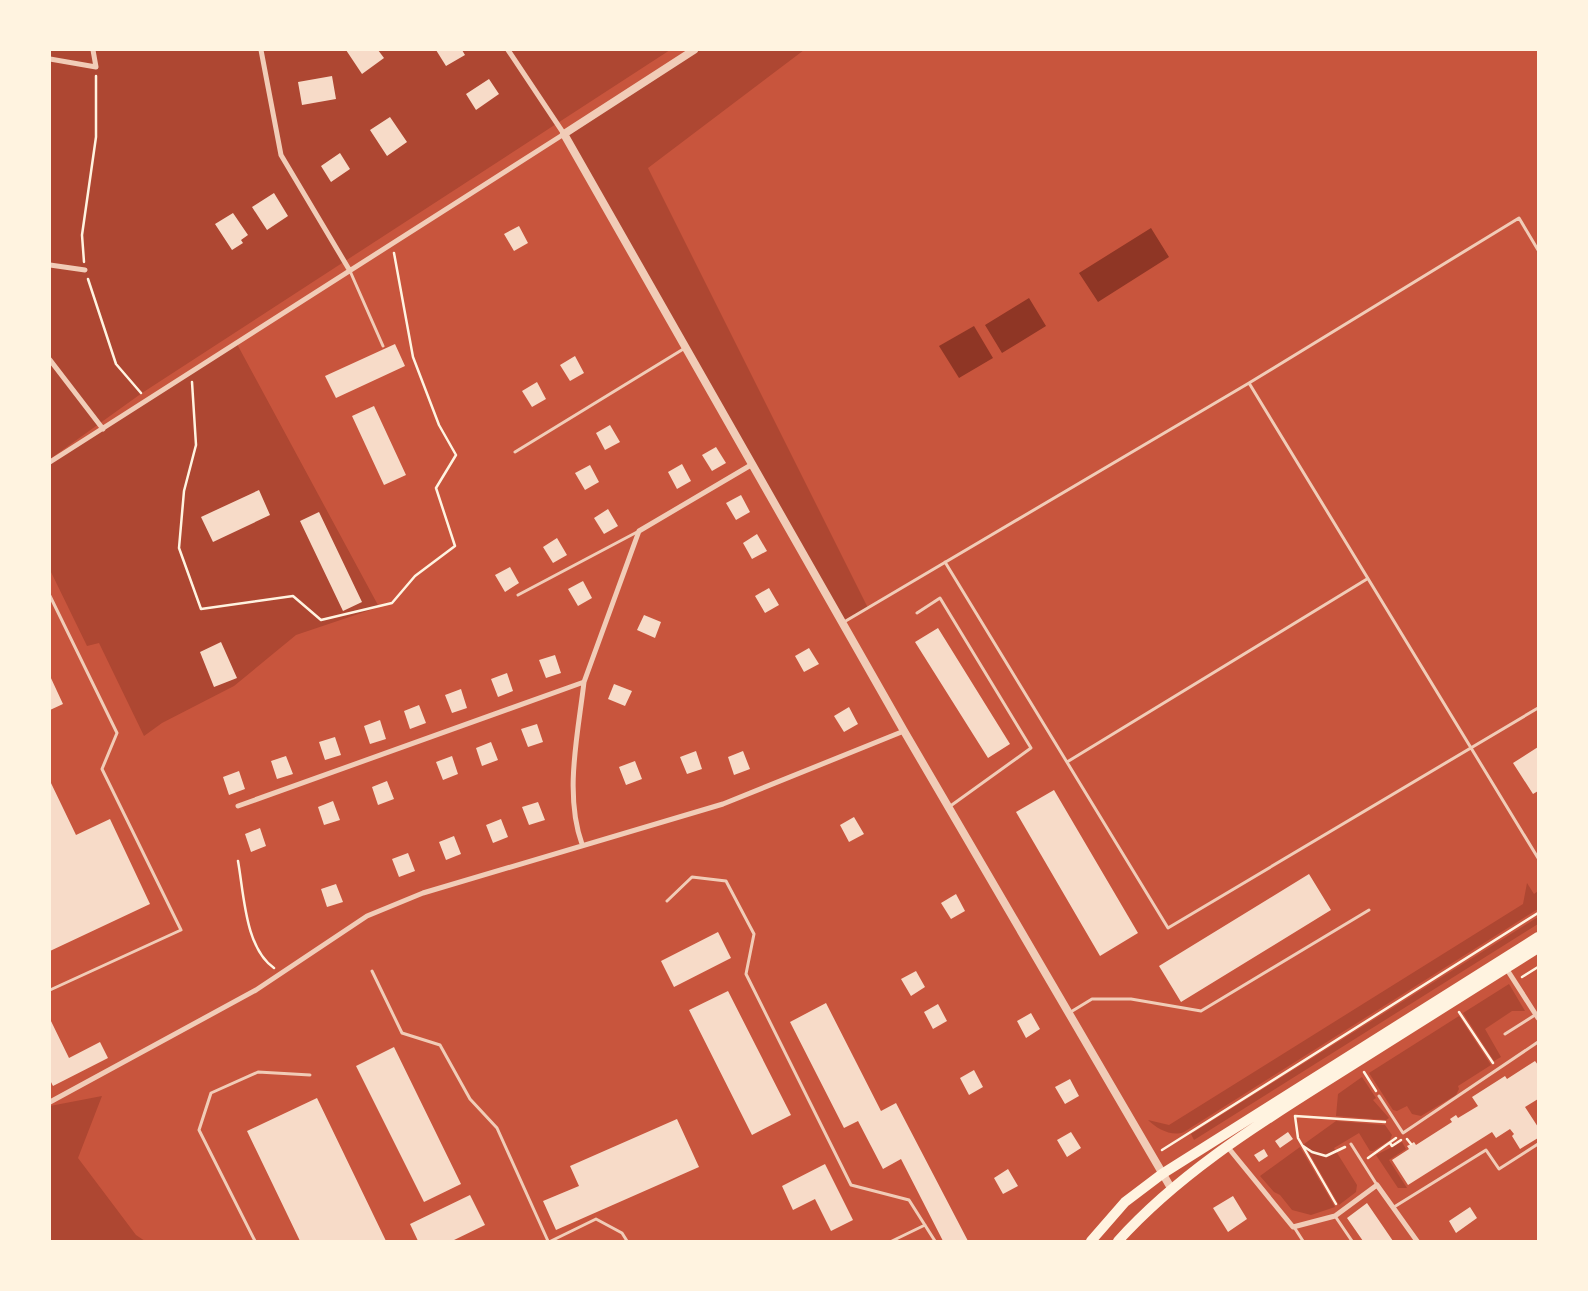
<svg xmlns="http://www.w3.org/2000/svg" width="1588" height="1291" font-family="'Golos Text',sans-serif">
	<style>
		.green { fill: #ae4732 }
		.water { fill: #8f3625 }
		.building { fill: #f7dbc8 }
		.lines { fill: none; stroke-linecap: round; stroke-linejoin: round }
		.path { stroke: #fff3e0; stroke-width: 2.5 }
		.service { stroke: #f1ccb7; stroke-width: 3 }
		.minor { stroke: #f1ccb7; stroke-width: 5 }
		.tertiary { stroke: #f1ccb7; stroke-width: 8 }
		.primary { stroke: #fff3e0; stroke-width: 10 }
	</style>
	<rect width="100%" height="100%" fill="#c8553d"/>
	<!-- green -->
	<path class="green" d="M 50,50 L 670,50 L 142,393 L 50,459 Z
		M 694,50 L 804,50 L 648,168 L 868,608 L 843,623 L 564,134 Z
		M 237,344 L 379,607 L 296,635 L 234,686 L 162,723 L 144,736 L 99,643 L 87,646 L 50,570 L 50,462 Z
		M 1527,883 L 1534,894 L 1538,891 L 1538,909 L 1184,1132 C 1172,1137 1157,1129 1148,1120 L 1169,1125 L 1523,904 Z
		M 1538,917 L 1538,924 L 1194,1140 L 1191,1134 Z
		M 1509,984 L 1525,1011 L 1512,1011 L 1485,1029 L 1501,1057 L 1494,1061 L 1463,1013 Z
		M 1459,1016 L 1491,1065 L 1458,1086 L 1459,1089 L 1456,1095 L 1421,1116 L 1412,1114 L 1407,1106 L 1397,1111 L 1393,1110 L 1369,1073 Z
		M 1362,1077 L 1376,1098 L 1373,1100 L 1389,1118 L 1386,1120 L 1336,1116 L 1338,1094 Z
		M 102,1096 L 78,1158 L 136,1235 L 145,1241 L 50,1241 L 50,1106 Z
		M 1336,1121 L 1385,1125 L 1392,1135 L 1390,1140 L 1373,1151 L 1370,1151 L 1359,1133 L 1334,1148 L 1357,1185 L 1356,1192 L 1339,1205 L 1304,1144 Z
		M 1402,1142 L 1406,1149 L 1389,1160 L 1407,1188 L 1398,1188 L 1376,1155 Z
		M 1300,1147 L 1335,1207 L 1311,1215 L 1292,1210 L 1280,1195 L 1274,1192 L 1260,1176 Z"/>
	<!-- water -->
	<path class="water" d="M 1151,228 L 1169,257 L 1098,302 L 1079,273 Z
		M 1029,298 L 1046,326 L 1002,353 L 985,325 Z
		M 974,326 L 993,358 L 959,378 L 939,346 Z"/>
	<!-- building -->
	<path class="building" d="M 346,50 L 378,50 L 384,58 L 362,74 Z
		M 436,50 L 462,50 L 465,55 L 446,66 Z
		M 332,76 L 336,99 L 302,105 L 298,82 Z
		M 489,79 L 499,94 L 476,110 L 466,94 Z
		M 390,117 L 407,142 L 387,156 L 370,130 Z
		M 340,153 L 350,169 L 331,182 L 321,166 Z
		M 274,193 L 288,216 L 267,230 L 252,207 Z
		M 233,213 L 248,235 L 241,240 L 243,243 L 232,250 L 215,224 Z
		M 519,226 L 528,243 L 514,251 L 504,234 Z
		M 395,344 L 405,366 L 336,398 L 325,376 Z
		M 575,356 L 584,373 L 570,381 L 560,365 Z
		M 537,382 L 546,399 L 532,407 L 522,391 Z
		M 374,406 L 406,475 L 384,485 L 352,416 Z
		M 610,425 L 620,442 L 605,450 L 596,433 Z
		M 716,447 L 726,463 L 712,471 L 702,455 Z
		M 682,464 L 691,481 L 677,489 L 668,472 Z
		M 590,465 L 599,482 L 585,490 L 575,473 Z
		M 259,490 L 270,515 L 213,542 L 201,517 Z
		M 741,495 L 750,512 L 736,520 L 726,503 Z
		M 608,509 L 618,526 L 604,534 L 594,518 Z
		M 319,512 L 362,602 L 343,611 L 300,521 Z
		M 757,534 L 767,551 L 752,559 L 743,543 Z
		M 557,538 L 567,555 L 553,563 L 543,547 Z
		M 510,567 L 519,583 L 505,592 L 495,575 Z
		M 583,581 L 592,598 L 578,606 L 568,589 Z
		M 769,588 L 779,605 L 765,613 L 755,596 Z
		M 644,615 L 661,622 L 655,638 L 637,630 Z
		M 938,628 L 1010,744 L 988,758 L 915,642 Z
		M 221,642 L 237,678 L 214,687 L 200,652 Z
		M 809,648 L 819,664 L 804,672 L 795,656 Z
		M 555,655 L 561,673 L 546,678 L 539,660 Z
		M 507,673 L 513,691 L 498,697 L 491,679 Z
		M 50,676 L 63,704 L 50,710 Z
		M 614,684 L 632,691 L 625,706 L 608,699 Z
		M 461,689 L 467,708 L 452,713 L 445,695 Z
		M 419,705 L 426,723 L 410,729 L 404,711 Z
		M 849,707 L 858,724 L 844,732 L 834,716 Z
		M 380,720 L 386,739 L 370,744 L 364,726 Z
		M 537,724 L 543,742 L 528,747 L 521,729 Z
		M 335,737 L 341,755 L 325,760 L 319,742 Z
		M 491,742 L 498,760 L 482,766 L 476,748 Z
		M 1538,747 L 1538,791 L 1533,794 L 1513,763 Z
		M 696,751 L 702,769 L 687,774 L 680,757 Z
		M 743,751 L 750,769 L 734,775 L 728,757 Z
		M 286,756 L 293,774 L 277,779 L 271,761 Z
		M 452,756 L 458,774 L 443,780 L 436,762 Z
		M 635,761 L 642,779 L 626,785 L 619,767 Z
		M 239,771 L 245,789 L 229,795 L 223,777 Z
		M 50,781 L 76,835 L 110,819 L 150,904 L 50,951 Z
		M 387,781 L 394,799 L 378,805 L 372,787 Z
		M 1054,790 L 1138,933 L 1100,956 L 1016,812 Z
		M 333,801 L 340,820 L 324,825 L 318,807 Z
		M 538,802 L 545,820 L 529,825 L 522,807 Z
		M 854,817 L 864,834 L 849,842 L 840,825 Z
		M 501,819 L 508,837 L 493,843 L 486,825 Z
		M 260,828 L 266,846 L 251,852 L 245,834 Z
		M 454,836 L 461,854 L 446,860 L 439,842 Z
		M 408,853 L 415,871 L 399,877 L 392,859 Z
		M 1309,874 L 1331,910 L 1181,1002 L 1159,966 Z
		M 336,884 L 343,902 L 327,907 L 321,889 Z
		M 956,894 L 965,911 L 951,919 L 941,903 Z
		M 718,932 L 731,958 L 674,987 L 661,961 Z
		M 916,971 L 925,987 L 911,996 L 901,979 Z
		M 728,991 L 791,1115 L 752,1135 L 689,1010 Z
		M 826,1003 L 881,1111 L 896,1103 L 968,1241 L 943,1241 L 901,1159 L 883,1169 L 858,1121 L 844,1128 L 790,1022 Z
		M 938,1004 L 947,1021 L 933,1029 L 924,1012 Z
		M 1031,1013 L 1040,1029 L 1026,1038 L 1017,1021 Z
		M 50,1019 L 69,1058 L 100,1042 L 108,1058 L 53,1086 L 50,1080 Z
		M 394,1047 L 461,1184 L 424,1202 L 356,1066 Z
		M 1535,1061 L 1538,1065 L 1538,1099 L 1525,1107 L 1538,1127 L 1538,1138 L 1520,1149 L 1512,1136 L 1514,1134 L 1510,1129 L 1496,1138 L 1492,1132 L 1408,1185 L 1392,1160 L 1409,1149 L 1407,1146 L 1411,1144 L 1414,1142 L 1416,1145 L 1452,1122 L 1450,1119 L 1456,1115 L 1458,1118 L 1478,1106 L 1472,1097 L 1505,1076 L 1507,1079 Z
		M 974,1070 L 983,1087 L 969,1095 L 960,1078 Z
		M 1070,1079 L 1079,1096 L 1065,1104 L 1055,1087 Z
		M 317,1098 L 386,1241 L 300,1241 L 247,1131 Z
		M 677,1119 L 699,1167 L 556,1230 L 543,1201 L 579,1186 L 570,1166 Z
		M 1071,1132 L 1081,1148 L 1067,1157 L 1057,1140 Z
		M 1288,1132 L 1293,1139 L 1280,1148 L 1275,1141 Z
		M 1264,1149 L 1268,1156 L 1259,1162 L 1254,1155 Z
		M 825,1164 L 853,1220 L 831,1231 L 815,1199 L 793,1210 L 782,1186 Z
		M 1008,1169 L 1018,1186 L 1003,1194 L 994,1178 Z
		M 470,1195 L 485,1225 L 452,1241 L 418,1241 L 410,1224 Z
		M 1233,1196 L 1247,1219 L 1228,1232 L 1213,1208 Z
		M 1367,1203 L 1393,1241 L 1363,1241 L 1347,1218 Z
		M 1470,1207 L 1477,1218 L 1456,1233 L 1449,1221 Z"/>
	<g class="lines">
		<!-- path -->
		<path class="path" d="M 84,262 L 82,235 L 96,137 L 96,76
			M 88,279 L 116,364 L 141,393
			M 192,382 L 196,445 L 184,491 L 179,548 L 201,609 L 293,596 L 321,620 L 392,603 L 415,576 L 455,546 L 436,488 L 456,455 L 439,425 L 413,357 L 394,253
			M 238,861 C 244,894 245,948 274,968
			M 1522,977 L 1538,967
			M 1459,1012 L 1493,1063
			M 1364,1072 L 1376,1091
			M 1407,1139 L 1411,1144
			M 1390,1143 L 1392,1146 L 1401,1140
			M 1303,1146 L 1312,1152 L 1326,1156 L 1345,1147
			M 1162,1150 L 1538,913
			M 1368,1158 L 1396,1138
			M 1336,1204 L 1298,1138 L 1295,1116 L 1385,1122"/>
		<!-- service -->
		<path class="service" d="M 350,271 L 383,346
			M 1249,383 L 1519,218 L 1538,250
			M 515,452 L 685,348
			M 945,562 L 1168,928 L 1538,708
			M 518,595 L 639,531
			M 50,596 L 117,733 L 102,769 L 181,930 L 50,990
			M 917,613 L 940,598 L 1031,748 L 949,807
			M 844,622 L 1249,383 L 1538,858
			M 1067,762 L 1367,579
			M 667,901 L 692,877 L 726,881 L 754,934 L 746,974 L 851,1185 L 909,1200 L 935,1241
			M 372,971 L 402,1033 L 440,1045 L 470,1099 L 497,1128 L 548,1241
			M 1069,1013 L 1092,999 L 1131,999 L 1201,1011 L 1369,910
			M 1505,1034 L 1535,1015
			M 1379,1096 L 1403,1133 L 1538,1042
			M 1351,1144 L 1377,1185
			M 1394,1207 L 1486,1150 L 1499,1169 L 1538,1144
			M 1335,1216 L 1352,1241
			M 1294,1227 L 1303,1241
			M 255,1241 L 199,1130 L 211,1093 L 258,1072 L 310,1075
			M 551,1241 L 596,1219 L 622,1233 L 627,1241
			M 892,1241 L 925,1225"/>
		<!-- minor -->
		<path class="minor" d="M 261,50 L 281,155 L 350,271
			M 50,59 L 96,67 L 93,50
			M 50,265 L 85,270
			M 50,360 L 103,429
			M 50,462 L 564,134 L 508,50
			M 238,806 L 584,682 L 639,531 L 751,465
			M 582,844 C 564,794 578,734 584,682
			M 1506,968 L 1538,1018
			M 50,1102 L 256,990 L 367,916 L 423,893 L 723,804 L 904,731
			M 1226,1145 L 1293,1227 L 1335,1216 L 1377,1185 L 1417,1241"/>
		<!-- tertiary -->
		<path class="tertiary" d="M 694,50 L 564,134 L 904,731 L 1171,1188"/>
		<!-- primary -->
		<path class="primary" d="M 1091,1241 L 1125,1202 L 1162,1174 L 1538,937
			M 1118,1241 C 1177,1176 1249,1130 1322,1084 C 1394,1038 1466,993 1538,948"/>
	</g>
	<!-- border -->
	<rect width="1588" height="1291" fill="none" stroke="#fff3e0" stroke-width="102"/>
</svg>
